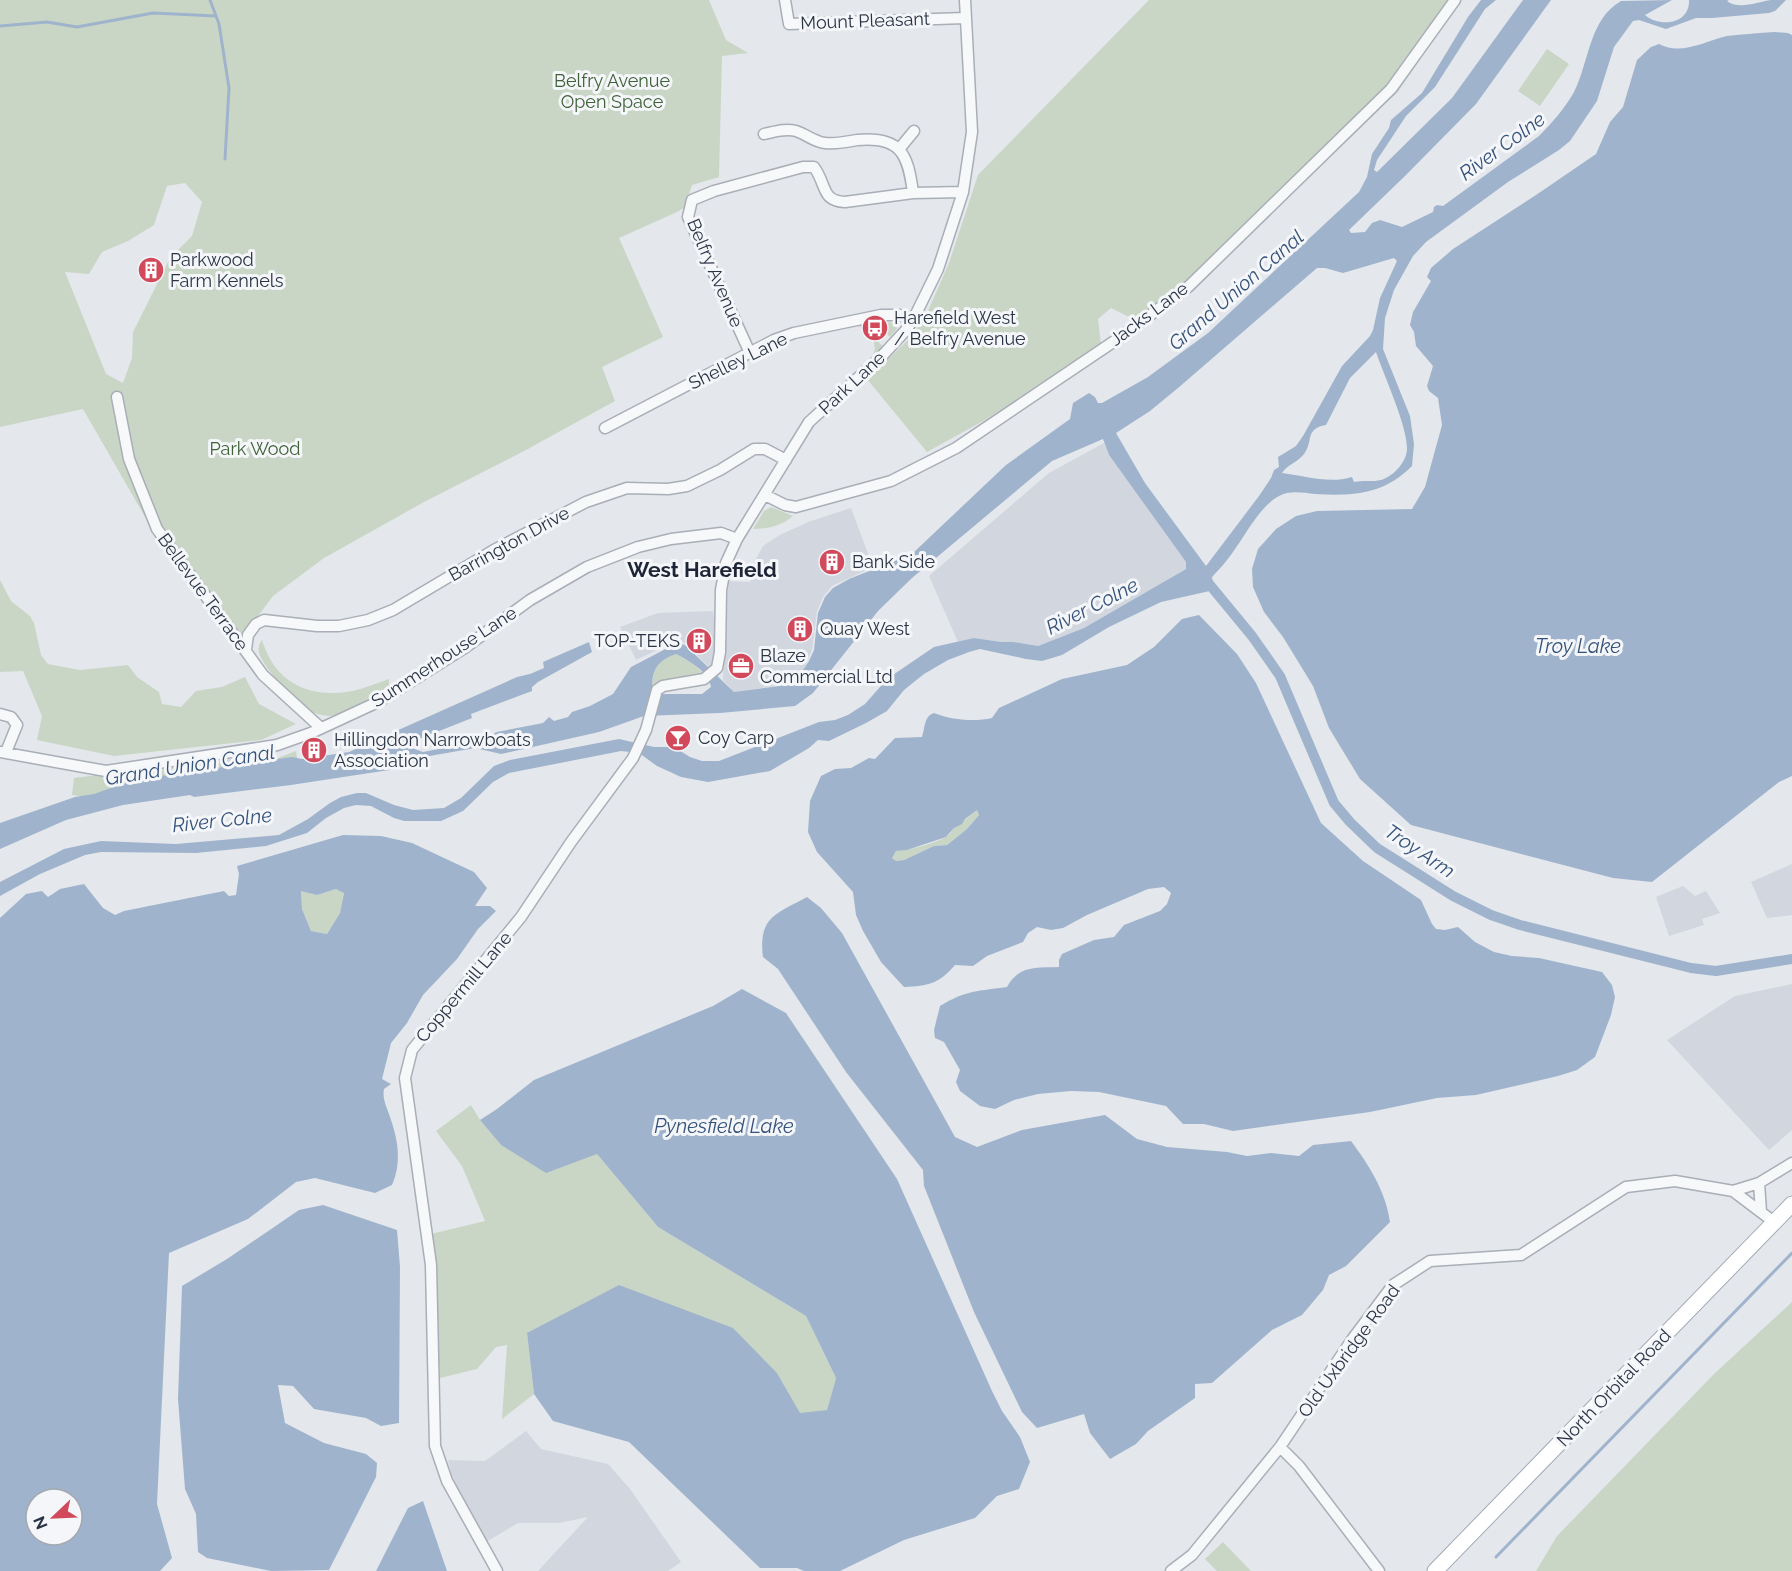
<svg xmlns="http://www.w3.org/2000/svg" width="1792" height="1571" font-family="Raleway,sans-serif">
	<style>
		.built { fill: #d2d6de }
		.green { fill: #c9d6c5; fill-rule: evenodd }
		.water { fill: #9fb4cc; fill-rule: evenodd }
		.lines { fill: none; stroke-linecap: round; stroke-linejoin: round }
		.stream { stroke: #9fb4cc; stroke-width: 3 }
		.canal { stroke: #9fb4cc; stroke-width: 10 }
		.minor-casing { stroke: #a9aeb7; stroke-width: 13 }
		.primary-casing { stroke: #a3abb8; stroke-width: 17 }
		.minor { stroke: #f7f8fa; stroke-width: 10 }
		.primary { stroke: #fff; stroke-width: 15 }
		.labels { text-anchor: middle; stroke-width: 6; stroke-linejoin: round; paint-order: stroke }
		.street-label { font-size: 18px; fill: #2b3445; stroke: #f4f6f9 }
		.park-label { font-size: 18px; fill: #3f6138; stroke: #f4f6f9 }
		.poi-label { font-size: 18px; fill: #2b3445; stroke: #f4f6f9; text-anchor: start }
		.water-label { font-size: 20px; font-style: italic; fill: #34527a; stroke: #f4f6f9 }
		.quarter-label { font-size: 21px; font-weight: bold; fill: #1d2536; stroke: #f4f6f9 }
	</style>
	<rect width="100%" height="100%" fill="#e4e7ec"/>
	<!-- built -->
	<path class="built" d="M 1104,443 L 1109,455 L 1186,562 L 1186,569 L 1084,628 L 1038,646 L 1014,642 L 1001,642 L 974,638 L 958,642 L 929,576 L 1049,473 Z
		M 851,508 L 873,567 L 832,586 L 823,597 L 817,611 L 812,650 L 803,672 L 796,679 L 787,684 L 734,692 L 723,680 L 728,581 L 750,582 L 750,570 L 763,546 L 780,535 L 808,522 Z
		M 713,611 L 719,657 L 709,667 L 680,639 L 636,660 L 620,627 L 658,613 Z
		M 1792,864 L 1792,915 L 1767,918 L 1751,882 Z
		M 1683,886 L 1695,896 L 1706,891 L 1720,913 L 1702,919 L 1704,925 L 1669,936 L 1656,897 Z
		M 1792,984 L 1792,1130 L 1769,1150 L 1667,1040 L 1735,996 Z
		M 526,1431 L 541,1449 L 608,1464 L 630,1489 L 681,1562 L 668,1571 L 538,1571 L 588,1517 L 559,1523 L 518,1523 L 486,1542 L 471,1519 L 451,1473 L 448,1460 L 485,1461 Z"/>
	<!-- green -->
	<path class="green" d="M 0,0 L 709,0 L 726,40 L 748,53 L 722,56 L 719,177 L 692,185 L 685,207 L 677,212 L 619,238 L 663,337 L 602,367 L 615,401 L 526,450 L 424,502 L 324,558 L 273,596 L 238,643 L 152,529 L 83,409 L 0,427 ZM 185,183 L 202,202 L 192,236 L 170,258 L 133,332 L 132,358 L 123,383 L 106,374 L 65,272 L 89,274 L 102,252 L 128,241 L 154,225 L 167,186 Z
		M 1149,0 L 1460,0 L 1398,92 L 1335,144 L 1175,292 L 1135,320 L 1111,308 L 1098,319 L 1101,345 L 985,420 L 927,452 L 867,379 L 908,340 L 925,318 L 949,263 L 978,175 Z
		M 1547,49 L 1569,64 L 1540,106 L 1518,91 Z
		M 875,321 C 873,332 874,339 883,346 L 872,358 L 875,349 L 873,335 L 857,325 Z
		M 887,322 L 895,323 L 897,329 L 890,337 L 883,330 Z
		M 771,507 L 793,516 C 781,526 768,529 753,529 L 764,511 Z
		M 0,580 L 11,601 L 30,616 L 34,623 L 41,655 L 48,664 L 80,670 L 128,665 L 137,677 L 159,692 L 162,704 L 181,707 L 196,691 L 222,687 L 245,677 L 259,704 L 296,724 L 261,740 L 114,756 L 37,740 L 42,716 L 23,671 L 0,672 Z
		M 262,640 C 275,683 309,699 353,691 C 365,688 377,683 389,679 L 389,686 C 376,695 345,714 330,716 C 326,716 316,714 312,712 C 300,708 262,666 259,653 C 258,648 259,644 262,640 Z
		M 676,654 L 693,664 L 704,674 L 661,682 L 652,687 C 654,667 657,661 676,654 Z
		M 296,751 L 297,758 L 262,777 L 100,799 L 72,795 L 74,778 L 231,759 L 265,763 Z
		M 977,810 L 979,815 L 967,829 L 947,845 L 934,846 L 904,860 L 896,861 L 892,858 L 896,851 C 910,850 933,844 946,837 C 950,835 952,830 955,827 C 963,822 969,816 977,810 Z
		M 336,889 L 344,892 L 340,913 L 327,934 L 311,931 L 302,909 L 301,890 L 317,895 Z
		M 471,1105 L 480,1120 L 501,1145 L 596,1153 L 658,1227 L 806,1316 L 836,1378 L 827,1410 L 800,1414 L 777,1373 L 527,1333 L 534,1394 L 502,1419 L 507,1345 L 496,1347 L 477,1369 L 440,1378 L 431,1234 L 485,1221 L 462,1166 L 436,1131 Z
		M 1792,1302 L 1792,1571 L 1536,1571 L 1557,1536 L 1715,1373 Z
		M 1223,1542 L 1251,1571 L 1217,1571 L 1205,1559 Z"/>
	<!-- water -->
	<path class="water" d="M 1481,0 L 1496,0 L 1485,9 L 1435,87 L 1406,116 L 1377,160 L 1374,170 L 1377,172 L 1452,98 L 1523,0 L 1551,0 L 1476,104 L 1406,175 L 1349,230 L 1351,233 L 1365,232 L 1372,223 L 1380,220 L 1402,227 L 1433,212 L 1434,207 L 1437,205 L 1443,206 L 1539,136 C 1552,123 1565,108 1574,92 C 1589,63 1589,19 1621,1 L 1672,0 L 1645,15 C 1660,28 1690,24 1689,0 L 1729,0 L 1727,1 C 1738,10 1758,2 1771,0 C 1776,0 1781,0 1786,0 L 1775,11 L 1769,13 L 1712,18 L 1696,18 L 1666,29 L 1639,20 L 1633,21 L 1614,47 L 1597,101 L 1570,141 L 1559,150 L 1508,182 L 1426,242 L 1413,256 L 1394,290 L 1385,318 L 1383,349 L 1410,416 L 1414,444 L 1412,466 C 1383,495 1353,496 1315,494 C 1303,493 1290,490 1279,496 C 1258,507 1242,542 1227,560 C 1223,566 1217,571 1212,577 L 1214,590 L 1161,602 L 1109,627 L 1062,655 L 1042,661 L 1026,659 L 980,649 L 969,652 L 948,660 L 924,674 L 904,690 L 887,711 L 866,723 L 829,741 L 818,740 L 809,748 L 770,771 L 708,782 L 681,777 L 657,766 L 639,753 L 621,751 L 611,753 L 509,773 L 493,782 L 463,811 L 441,821 L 404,821 L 394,818 L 371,806 L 356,805 L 344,808 L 326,818 L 307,833 L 266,846 L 196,853 L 101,852 L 85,855 L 40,874 L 0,896 L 0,882 L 64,849 L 101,841 L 176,844 L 279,835 L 308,819 L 330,803 L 341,797 L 357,793 L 366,793 L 394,805 L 413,810 L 444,808 L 461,798 L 494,766 L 510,760 L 619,739 L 654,747 L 674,747 L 690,757 L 702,761 L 719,761 L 819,722 L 835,720 L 848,715 L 865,704 L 887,679 L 934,647 L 974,638 L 1001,642 L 1014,642 L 1038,646 L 1084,628 L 1186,569 L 1186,562 L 1109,455 L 1103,439 L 1052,461 L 912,578 L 878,611 L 813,693 L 795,706 L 720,713 L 644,716 L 599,732 L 501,754 L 475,748 L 424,757 L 409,767 L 291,785 L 194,797 L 190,795 L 123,805 L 66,820 L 0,849 L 0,823 L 75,797 L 94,794 L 133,780 L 292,757 L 302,759 L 349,752 L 517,677 L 530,674 L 544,668 L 543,662 L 589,642 L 592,652 L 538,682 L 532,687 L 532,691 L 471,714 L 472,718 L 404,745 L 423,752 L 475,742 L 497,732 L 543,723 L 549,717 L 554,721 L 568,717 L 572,712 L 590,706 L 613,694 L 631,667 L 679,642 L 686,646 L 734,692 L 787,685 L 797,679 L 809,661 L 814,650 L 818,613 L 825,597 L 833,588 L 849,579 L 912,554 L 1006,465 L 1070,419 L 1073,403 L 1089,393 L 1095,397 L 1098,403 L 1102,403 L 1148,377 L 1208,333 L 1359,192 L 1367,177 L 1372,154 L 1389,128 L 1391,120 L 1422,93 L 1468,17 ZM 1394,258 L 1397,261 L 1380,298 L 1373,330 L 1370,336 L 1342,366 L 1303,436 L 1296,446 L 1278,457 L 1279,467 L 1274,470 L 1271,478 L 1259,496 L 1206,566 L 1145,483 L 1116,433 L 1150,411 L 1178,388 L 1317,268 L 1325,268 L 1343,273 ZM 1376,352 C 1384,376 1408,427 1407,450 C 1406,462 1394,476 1381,480 C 1373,482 1362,480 1354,482 L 1352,477 C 1329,484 1306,476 1282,473 C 1287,465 1298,462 1304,454 C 1314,441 1304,429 1326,425 L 1350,378 ZM 676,654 C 689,661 709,672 711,687 L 702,694 L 652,694 C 652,672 654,662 676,654 Z
		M 1775,32 L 1788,33 L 1792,35 L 1792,776 L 1779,782 L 1652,882 L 1613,878 L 1411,825 L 1360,779 L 1329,728 L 1313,686 L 1283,637 L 1264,612 L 1253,587 L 1252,569 L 1258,549 L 1276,529 L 1296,516 L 1317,511 L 1412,509 L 1425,487 L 1442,425 L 1438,398 L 1429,391 L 1427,386 L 1433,366 L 1416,346 L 1414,332 L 1410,325 L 1413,312 L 1431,281 L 1427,277 L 1431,268 L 1453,249 L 1536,195 L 1596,154 L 1610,122 L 1623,107 L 1637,60 L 1651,47 L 1659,44 C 1681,56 1705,41 1727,36 C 1743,34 1759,33 1775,32 Z
		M 1199,615 L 1237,654 L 1256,683 L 1321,823 L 1363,861 L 1421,900 L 1432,924 L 1436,929 L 1445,930 L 1458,927 L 1475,942 L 1494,952 L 1512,956 L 1539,958 L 1602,972 L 1612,985 L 1615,997 L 1611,1015 L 1595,1057 L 1577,1070 L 1558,1076 L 1476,1095 L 1437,1098 L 1370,1112 L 1233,1131 L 1204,1124 L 1183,1124 L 1166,1106 L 1099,1092 L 1071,1091 L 1038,1094 L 1014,1100 L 995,1109 L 980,1106 L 960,1091 L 956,1082 L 960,1070 L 944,1042 L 935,1038 L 934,1030 L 940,1006 C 966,990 979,991 1007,987 C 1019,965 1036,968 1059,967 L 1059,960 L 1062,954 L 1094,940 L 1114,937 L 1124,925 L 1160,911 L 1167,904 L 1171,893 L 1164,887 L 1148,889 L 1087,915 L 1063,928 L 1051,930 L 1037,927 L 1028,933 L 1023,942 L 987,956 L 973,966 L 955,965 C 939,984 928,986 904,987 L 881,962 L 863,931 L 856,915 L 853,892 L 817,852 L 808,832 L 810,801 L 821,776 L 835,769 L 851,768 L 869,758 L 875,759 L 895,738 L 922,737 C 925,728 924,716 934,713 C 951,720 974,722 992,718 L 999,708 L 1062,679 L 1127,665 L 1154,647 L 1182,619 ZM 977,810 L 979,815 L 967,829 L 947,845 L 934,846 L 904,860 L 896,861 L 892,858 L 896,851 L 907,850 L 946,837 L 954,828 L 962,824 L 965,819 Z
		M 343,835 L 381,836 L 412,843 L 474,872 L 487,888 L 475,906 L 490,906 L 496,911 L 478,929 L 457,959 L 423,995 L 407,1023 L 391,1043 L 382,1079 L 391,1084 L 384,1089 C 382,1099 387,1107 390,1117 C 398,1140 402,1162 392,1185 L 375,1193 L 315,1178 L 296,1182 L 248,1219 L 169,1253 L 157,1504 L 172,1558 L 160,1571 L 0,1571 L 0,918 L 26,894 L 42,891 L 48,897 L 60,889 L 84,884 L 103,908 L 115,915 L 124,911 L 224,891 L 229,896 L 236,895 L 239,874 L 237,866 ZM 336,889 L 344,893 L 340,913 L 327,934 L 311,931 L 302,909 L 301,891 L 317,895 ZM 36,1499 L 72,1499 L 72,1535 L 36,1535 Z
		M 807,897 L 821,908 L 842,933 L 955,1137 L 977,1147 L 1022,1130 L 1105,1115 L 1137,1139 L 1167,1147 L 1227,1152 L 1247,1156 L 1271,1153 L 1299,1156 L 1313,1145 L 1351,1141 C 1369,1165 1386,1192 1390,1222 L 1346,1266 L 1329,1275 L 1323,1290 L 1302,1315 L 1272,1330 L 1212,1383 L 1195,1384 L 1195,1398 L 1148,1431 L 1136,1444 L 1110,1459 L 1090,1433 L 1084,1414 L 1037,1428 L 1022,1412 L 974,1312 L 924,1186 L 923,1170 L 846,1072 L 778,969 L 763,957 C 758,917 776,914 807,897 Z
		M 742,989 L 786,1013 L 897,1179 L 992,1391 L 1002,1411 L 1020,1437 L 1030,1462 L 1019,1489 L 997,1496 L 975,1518 L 904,1540 L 840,1571 L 804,1571 L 797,1568 L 760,1568 L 629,1442 L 553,1421 L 534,1394 L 527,1333 L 619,1285 L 733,1328 L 777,1373 L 800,1413 L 827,1410 L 836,1378 L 806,1316 L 658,1227 L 597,1154 L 546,1173 L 501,1145 L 480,1120 L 497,1109 L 534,1080 L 713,1006 Z
		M 323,1205 L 397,1230 L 400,1267 L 399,1423 L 381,1426 L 366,1418 L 314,1409 L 293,1386 L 278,1385 L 285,1423 L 324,1443 L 366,1454 L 377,1463 L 376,1477 L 329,1570 L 271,1571 L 207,1558 L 198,1552 L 196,1514 L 185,1489 L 178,1399 L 182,1286 L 227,1259 L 299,1210 Z
		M 423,1501 L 447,1571 L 376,1571 L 408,1508 Z"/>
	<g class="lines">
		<!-- stream -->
		<path class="stream" d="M 210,0 L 219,24 L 229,88 L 225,159
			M 0,26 L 47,22 L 77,27 L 153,13 L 216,16
			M 1496,1557 L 1792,1253"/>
		<!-- canal -->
		<path class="canal" d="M 1205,579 L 1252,636 L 1280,676 L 1334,803 L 1350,822 L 1377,848 L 1453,896 L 1491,915 L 1520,925 L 1691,968 L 1716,971 L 1792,959"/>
		<defs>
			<path id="minor" d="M 785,0 L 789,24 L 965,18
				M 764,134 C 774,132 785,128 796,131 C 806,134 814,142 825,143 C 836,144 847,142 857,140 C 901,136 908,154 913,193
				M 900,148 L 914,131
				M 750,353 L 688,217 L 692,200 L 714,191 L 803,167 L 814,167 C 827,185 821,201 845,202 L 913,193 L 963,192
				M 117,397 L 129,459 L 157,529 L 263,675 L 321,728
				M 605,428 L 774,340 L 794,333 L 881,315 L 900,315 L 913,320
				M 765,495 L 785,505 L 796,507 L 891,481 L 956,448 L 1122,336 L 1188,287 L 1391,89 L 1455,0
				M 246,649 L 248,635 L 256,624 L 264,620 L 317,626 L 339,626 L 368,620 L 393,610 L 494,550 L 586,502 L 627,488 L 668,489 L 687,486 L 720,470 L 754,449 L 765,449 L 786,460
				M 0,714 L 11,717 L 17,725 L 6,752
				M 0,752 L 106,771 L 277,745 L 311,733 L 380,701 L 466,647 L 530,600 L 587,567 L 638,547 L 671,539 L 721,533 L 737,539
				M 1759,1183 L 1761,1212
				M 1733,1191 L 1759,1183 L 1792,1163
				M 1280,1447 L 1299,1466 L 1379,1571
				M 497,1571 L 447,1481 L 435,1446 L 431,1265 L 405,1078 L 412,1050 L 521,917 L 571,842 L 633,758 L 646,730 L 657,690 L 663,686 L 704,679 L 717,668 L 720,652 L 721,590 L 726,563 L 737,539 L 809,422 L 881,357 L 906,330 L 913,320 L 938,269 L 963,192 L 972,132 L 965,0
				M 1171,1571 L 1192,1555 L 1280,1447 L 1351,1341 L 1393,1285 L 1430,1261 L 1521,1255 L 1626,1187 L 1675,1181 L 1733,1191 L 1774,1222"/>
			<path id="primary" d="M 1435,1571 L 1792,1204"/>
		</defs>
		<!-- minor casing -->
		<use href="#minor" class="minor-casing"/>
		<!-- primary casing -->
		<use href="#primary" class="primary-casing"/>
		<!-- minor -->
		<use href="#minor" class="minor"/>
		<!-- primary -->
		<use href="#primary" class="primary"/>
	</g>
	<!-- icons -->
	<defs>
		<symbol id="building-disc" viewBox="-11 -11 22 22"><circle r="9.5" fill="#d1495b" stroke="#f4f6f9"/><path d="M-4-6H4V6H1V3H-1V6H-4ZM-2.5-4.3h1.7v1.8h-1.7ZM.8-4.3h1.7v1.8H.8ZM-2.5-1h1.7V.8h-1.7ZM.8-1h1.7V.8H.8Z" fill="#fff"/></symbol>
		<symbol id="bus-disc" viewBox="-11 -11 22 22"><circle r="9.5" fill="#d1495b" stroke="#f4f6f9"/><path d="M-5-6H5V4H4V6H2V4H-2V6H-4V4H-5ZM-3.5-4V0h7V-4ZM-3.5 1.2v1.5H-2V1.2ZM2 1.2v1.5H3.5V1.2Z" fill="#fff"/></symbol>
		<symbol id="office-disc" viewBox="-11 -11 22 22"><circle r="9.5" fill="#d1495b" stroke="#f4f6f9"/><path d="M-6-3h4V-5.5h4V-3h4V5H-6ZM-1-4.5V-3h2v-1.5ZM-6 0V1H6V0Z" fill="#fff"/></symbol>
		<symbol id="bar-disc" viewBox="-11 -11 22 22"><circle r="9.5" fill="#d1495b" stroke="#f4f6f9"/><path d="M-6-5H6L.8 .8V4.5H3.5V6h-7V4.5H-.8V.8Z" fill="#fff"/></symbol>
	</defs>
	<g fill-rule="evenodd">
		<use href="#building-disc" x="136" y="255" width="30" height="30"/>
		<use href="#bus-disc" x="860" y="313" width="30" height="30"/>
		<use href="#building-disc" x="817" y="547" width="30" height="30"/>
		<use href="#building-disc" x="785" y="614" width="30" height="30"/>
		<use href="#building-disc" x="684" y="626" width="30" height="30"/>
		<use href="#office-disc" x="726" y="651" width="30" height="30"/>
		<use href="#bar-disc" x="663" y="723" width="30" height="30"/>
		<use href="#building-disc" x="299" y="735" width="30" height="30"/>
	</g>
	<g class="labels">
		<!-- street labels -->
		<g class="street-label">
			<text transform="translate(865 21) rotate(-2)" y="6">Mount Pleasant</text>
			<text transform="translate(715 273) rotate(67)" y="6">Belfry Avenue</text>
			<text transform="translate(1149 314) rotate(-37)" y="6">Jacks Lane</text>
			<text transform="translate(738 361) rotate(-26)" y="6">Shelley Lane</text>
			<text transform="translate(852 383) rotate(-43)" y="6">Park Lane</text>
			<text transform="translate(509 544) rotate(-29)" y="6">Barrington Drive</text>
			<text transform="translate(203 592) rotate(54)" y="6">Bellevue Terrace</text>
			<text transform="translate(444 657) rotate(-33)" y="6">Summerhouse Lane</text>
			<text transform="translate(464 987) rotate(-50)" y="6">Coppermill Lane</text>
			<text transform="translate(1349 1351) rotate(-54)" y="6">Old Uxbridge Road</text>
			<text transform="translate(1614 1388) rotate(-46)" y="6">North Orbital Road</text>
		</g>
		<!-- park labels -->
		<g class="park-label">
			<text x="612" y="87">Belfry Avenue<tspan x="612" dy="21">Open Space</tspan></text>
			<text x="255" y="455">Park Wood</text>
		</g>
		<!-- poi labels -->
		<g class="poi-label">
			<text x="170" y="266">Parkwood<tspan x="170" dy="21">Farm Kennels</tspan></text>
			<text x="894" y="324">Harefield West<tspan x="894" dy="21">/ Belfry Avenue</tspan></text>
			<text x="852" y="568">Bank Side</text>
			<text x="820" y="635">Quay West</text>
			<text x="680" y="647" text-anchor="end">TOP-TEKS</text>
			<text x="760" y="662">Blaze<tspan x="760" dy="21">Commercial Ltd</tspan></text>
			<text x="698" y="744">Coy Carp</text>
			<text x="334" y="746">Hillingdon Narrowboats<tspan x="334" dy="21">Association</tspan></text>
		</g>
		<!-- water labels -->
		<g class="water-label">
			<text transform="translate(1502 146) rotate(-36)" y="7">River Colne</text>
			<text transform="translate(1236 290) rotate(-41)" y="7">Grand Union Canal</text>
			<text transform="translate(1092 606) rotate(-27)" y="7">River Colne</text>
			<text x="1578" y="653">Troy Lake</text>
			<text transform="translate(190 765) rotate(-9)" y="7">Grand Union Canal</text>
			<text transform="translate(222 820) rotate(-6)" y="7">River Colne</text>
			<text transform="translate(1420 851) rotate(34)" y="7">Troy Arm</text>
			<text x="724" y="1133">Pynesfield Lake</text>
		</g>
		<!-- quarter labels -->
		<g class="quarter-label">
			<text x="702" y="577">West Harefield</text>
		</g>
	</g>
	<!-- north arrow -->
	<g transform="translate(54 1517) rotate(247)"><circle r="28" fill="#f4f6f9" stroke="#a4a8b1" stroke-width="1.5"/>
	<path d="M0-4.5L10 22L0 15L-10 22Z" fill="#d1495b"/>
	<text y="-9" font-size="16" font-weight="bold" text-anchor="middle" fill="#2b3445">N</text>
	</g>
</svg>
